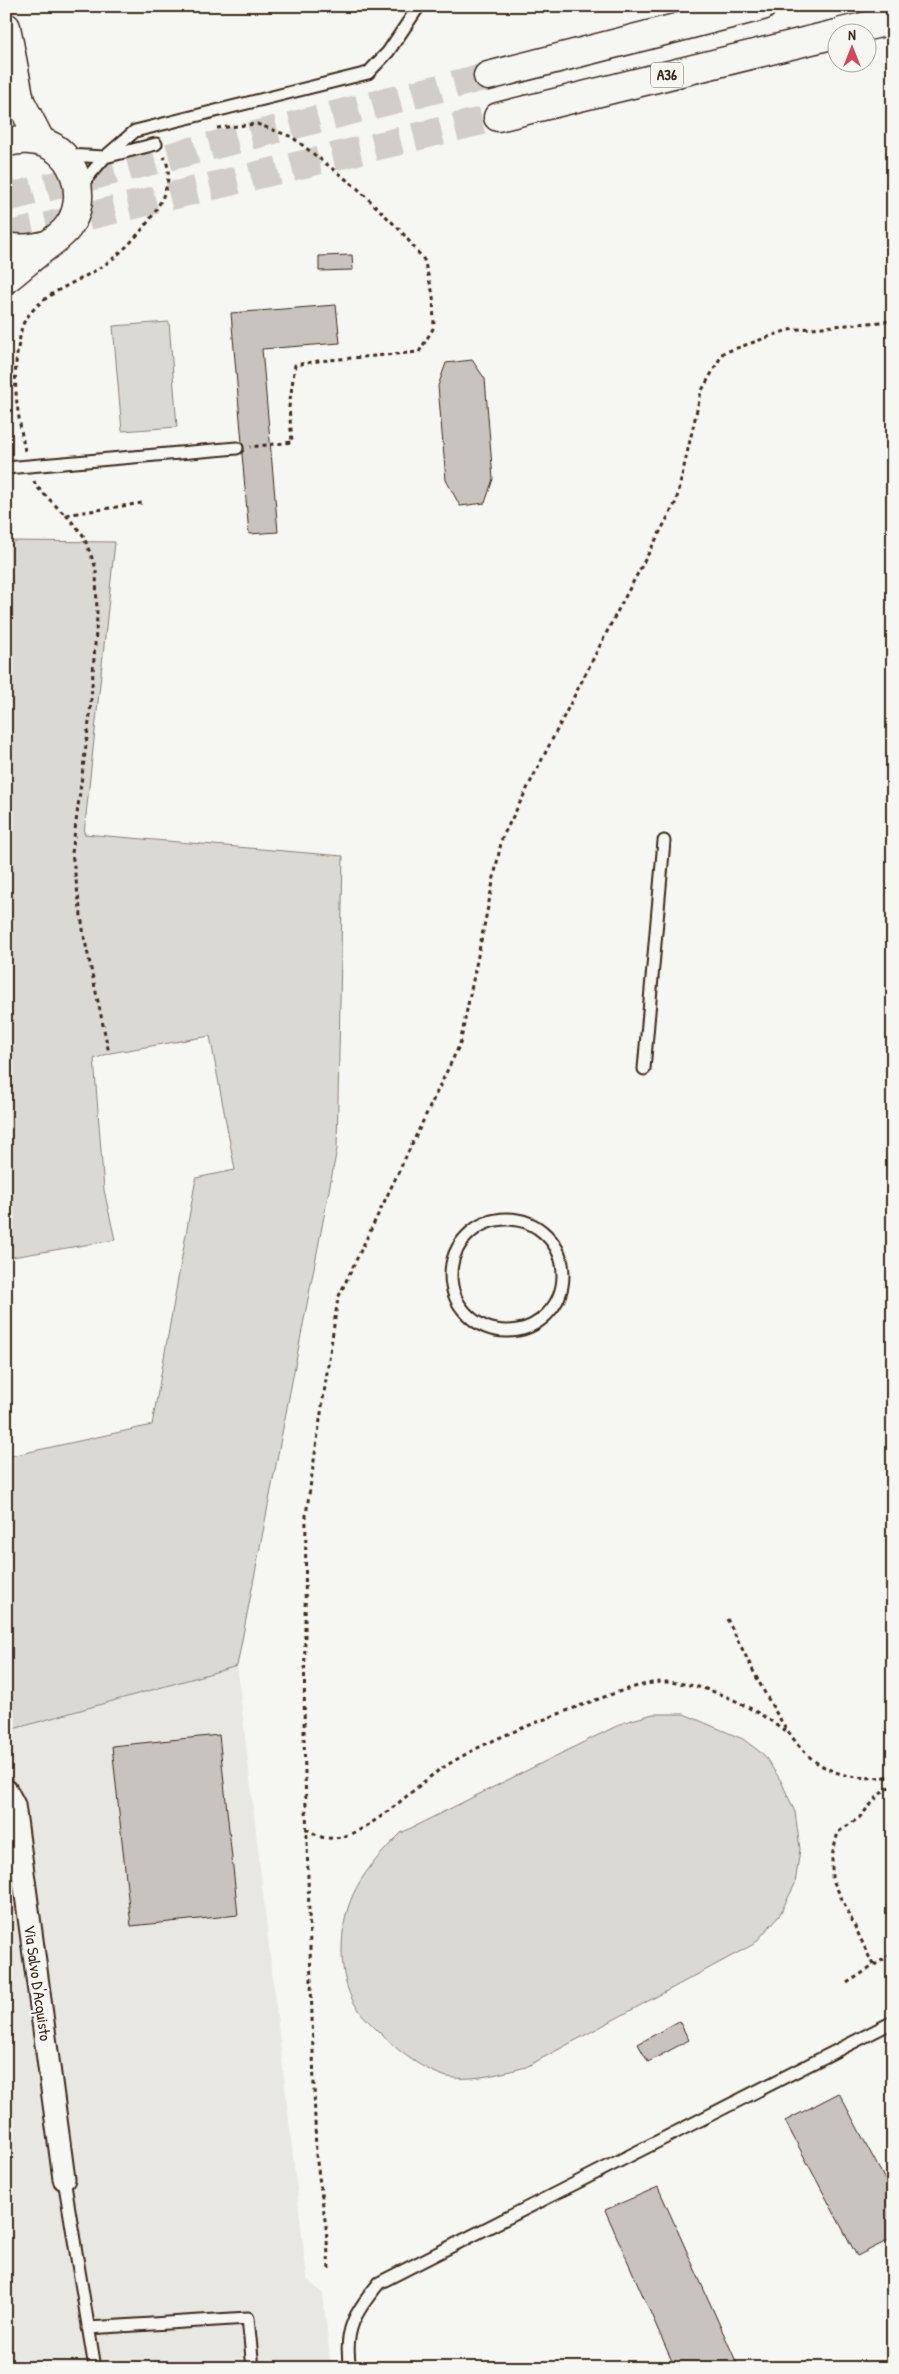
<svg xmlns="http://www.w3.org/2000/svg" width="899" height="2374" font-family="'Patrick Hand',sans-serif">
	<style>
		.built { fill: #e8e7e2 }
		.green { fill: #dad9d3; stroke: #8a8278 }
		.building { fill: #c8c3be; stroke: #3b2a1e }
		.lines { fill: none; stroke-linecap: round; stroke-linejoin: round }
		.highway-tunnel { stroke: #d1cdc8; stroke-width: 28; stroke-dasharray: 28 14; stroke-linecap: butt }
		.lane-casing { stroke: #3b2a1e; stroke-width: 15 }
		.street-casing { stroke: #3b2a1e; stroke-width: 25 }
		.secondary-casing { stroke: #3b2a1e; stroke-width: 31 }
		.highway-casing { stroke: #3b2a1e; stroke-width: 31 }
		.path { stroke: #3b2a1e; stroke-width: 3; stroke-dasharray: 4 4; stroke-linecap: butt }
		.lane { stroke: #f6f6f2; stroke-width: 11 }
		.street { stroke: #f6f6f2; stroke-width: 21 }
		.secondary { stroke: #f6f6f2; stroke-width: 28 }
		.highway { stroke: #f6f6f2; stroke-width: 28 }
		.labels { text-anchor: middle; stroke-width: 5; stroke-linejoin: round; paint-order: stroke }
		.shield { fill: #f6f6f2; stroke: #73675e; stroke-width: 1 }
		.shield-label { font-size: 15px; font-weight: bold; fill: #3b2a1e }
		.street-label { font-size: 16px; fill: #3b2a1e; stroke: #f6f6f2 }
	</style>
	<rect width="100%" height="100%" fill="#f6f6f2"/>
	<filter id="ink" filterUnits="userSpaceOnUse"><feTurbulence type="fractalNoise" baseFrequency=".02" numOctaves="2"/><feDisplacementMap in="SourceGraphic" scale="10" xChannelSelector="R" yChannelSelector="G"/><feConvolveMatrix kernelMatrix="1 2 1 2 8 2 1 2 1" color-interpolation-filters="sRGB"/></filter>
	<g filter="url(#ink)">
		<!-- built -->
		<path class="built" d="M 237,1666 L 307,2279 L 323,2294 L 331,2368 L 6,2368 L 6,1731 Z"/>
		<!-- green -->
		<path class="green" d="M 169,322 L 177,427 L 122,431 L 113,326 Z
			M 6,541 L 115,542 L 84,834 L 343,856 L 337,1149 L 237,1666 L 6,1731 L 6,1457 L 152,1425 L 196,1178 L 235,1170 L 210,1036 L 110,1053 L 94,1059 L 104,1190 L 115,1240 L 6,1258 Z
			M 653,1714 L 684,1714 L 743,1739 L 764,1755 L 781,1781 L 795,1812 L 800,1849 L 795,1884 L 779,1916 L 754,1944 L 526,2067 C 504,2073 466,2083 444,2076 C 420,2068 398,2051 381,2034 C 371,2024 358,2012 352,1999 C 345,1985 342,1967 342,1951 C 342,1897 364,1870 401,1833 L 592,1738 L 625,1722 Z"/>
		<!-- building -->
		<path class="building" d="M 352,255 L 353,270 L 319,271 L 319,256 Z
			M 336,305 L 340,343 L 262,349 L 278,532 L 249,534 L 242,454 L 244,448 L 242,443 L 231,313 Z
			M 472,360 L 485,379 L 493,479 L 485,503 L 460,506 L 446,480 L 438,386 L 446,363 Z
			M 219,1735 L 238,1915 L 131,1926 L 112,1746 Z
			M 679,2021 L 689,2040 L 648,2062 L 638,2044 Z
			M 839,2093 L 893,2195 L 893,2238 L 857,2256 L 785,2121 Z
			M 658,2187 L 739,2368 L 675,2368 L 605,2210 Z"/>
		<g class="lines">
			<!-- highway-tunnel -->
			<path class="highway-tunnel" d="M 6,198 L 488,76
				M 6,236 L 498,117"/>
			<defs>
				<path id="lane" d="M 66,155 L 105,157 L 156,144
					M 79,187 L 105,157 L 135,131 L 368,73 L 388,52 L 419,6
					M 6,468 L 237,448
					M 644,1069 L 664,841
					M451 1275a56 56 0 1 1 112 0a56 56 0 1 1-112 0Z
					M 64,2179 L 95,2368
					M 88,2328 L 248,2318 L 253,2368
					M 350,2368 C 343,2330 356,2311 379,2283 L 893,2022"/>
				<path id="street" d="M 6,1790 L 14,1805 L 64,2179"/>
				<path id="secondary" d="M 6,27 L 20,101 L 41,142
					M 6,142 C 18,140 29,138 41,142 C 76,151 89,199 68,227 C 62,235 55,239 48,245 C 33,256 20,268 6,279
					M 6,247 C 22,250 34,249 49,244"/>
				<path id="highway" d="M 842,32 L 893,20
					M 488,76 L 762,6
					M 498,117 L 836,34"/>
			</defs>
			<!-- lane casing -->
			<use href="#lane" class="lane-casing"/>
			<!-- street casing -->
			<use href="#street" class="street-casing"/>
			<!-- secondary casing -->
			<use href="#secondary" class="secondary-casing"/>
			<!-- highway casing -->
			<use href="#highway" class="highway-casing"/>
			<!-- path -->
			<path class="path" d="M 217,128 L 257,124 L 292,137 L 357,188 L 401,231 L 424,260 L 433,294 L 434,327 L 419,352 L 318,361 L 295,365 L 289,407 L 292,442 L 250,447
				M 25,451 C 18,415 11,379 19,343 C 20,337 21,329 23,324 C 40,293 73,285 101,267 C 129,250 184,191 164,157
				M 34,481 L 36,486 L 65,515 L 142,503
				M 66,515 L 83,535 L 96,568 L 97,617 L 90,714 L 72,853 L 84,936 L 109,1053
				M 727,1619 C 747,1656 784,1743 819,1764 C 842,1778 867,1780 893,1776
				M 306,1829 C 312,1832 320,1838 327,1838 C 364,1841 409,1791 438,1771 C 484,1740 538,1722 590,1702 C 610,1695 645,1681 666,1682 C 711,1684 752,1707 787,1732
				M 873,1965 L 832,1878 L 832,1856 L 838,1832 L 859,1818 L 879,1795 L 893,1784
				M 847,1983 L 893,1953
				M 329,2269 L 326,2227 L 316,2155 L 304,1738 L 306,1515 L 338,1298 L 460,1044 L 502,838 L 616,614 L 676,502 L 701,392 L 723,353 L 788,330 L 893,321"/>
			<!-- lane -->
			<use href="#lane" class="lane"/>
			<!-- street -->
			<use href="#street" class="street"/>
			<!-- secondary -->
			<use href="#secondary" class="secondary"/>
			<!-- highway -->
			<use href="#highway" class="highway"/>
		</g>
	</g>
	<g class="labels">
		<!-- shield labels -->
		<rect class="shield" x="651" y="62.5" width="32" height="25" rx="4"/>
		<g class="shield-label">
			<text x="667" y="80">A36</text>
		</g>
		<!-- street labels -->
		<g class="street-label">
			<text transform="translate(38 1983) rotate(82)" y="6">Via Salvo D'Acquisto</text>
		</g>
	</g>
	<!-- margin -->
	<rect width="899" height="2374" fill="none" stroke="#f6f6f2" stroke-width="25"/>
	<rect x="12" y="12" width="874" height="2349" fill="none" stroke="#3b2a1e" stroke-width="2" filter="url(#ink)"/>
	<!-- north arrow -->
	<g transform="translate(852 48)"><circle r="24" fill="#f6f6f2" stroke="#aba49d"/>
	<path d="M0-4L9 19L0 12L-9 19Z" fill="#d1495b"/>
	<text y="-8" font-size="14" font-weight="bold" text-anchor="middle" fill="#3b2a1e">N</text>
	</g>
</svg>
